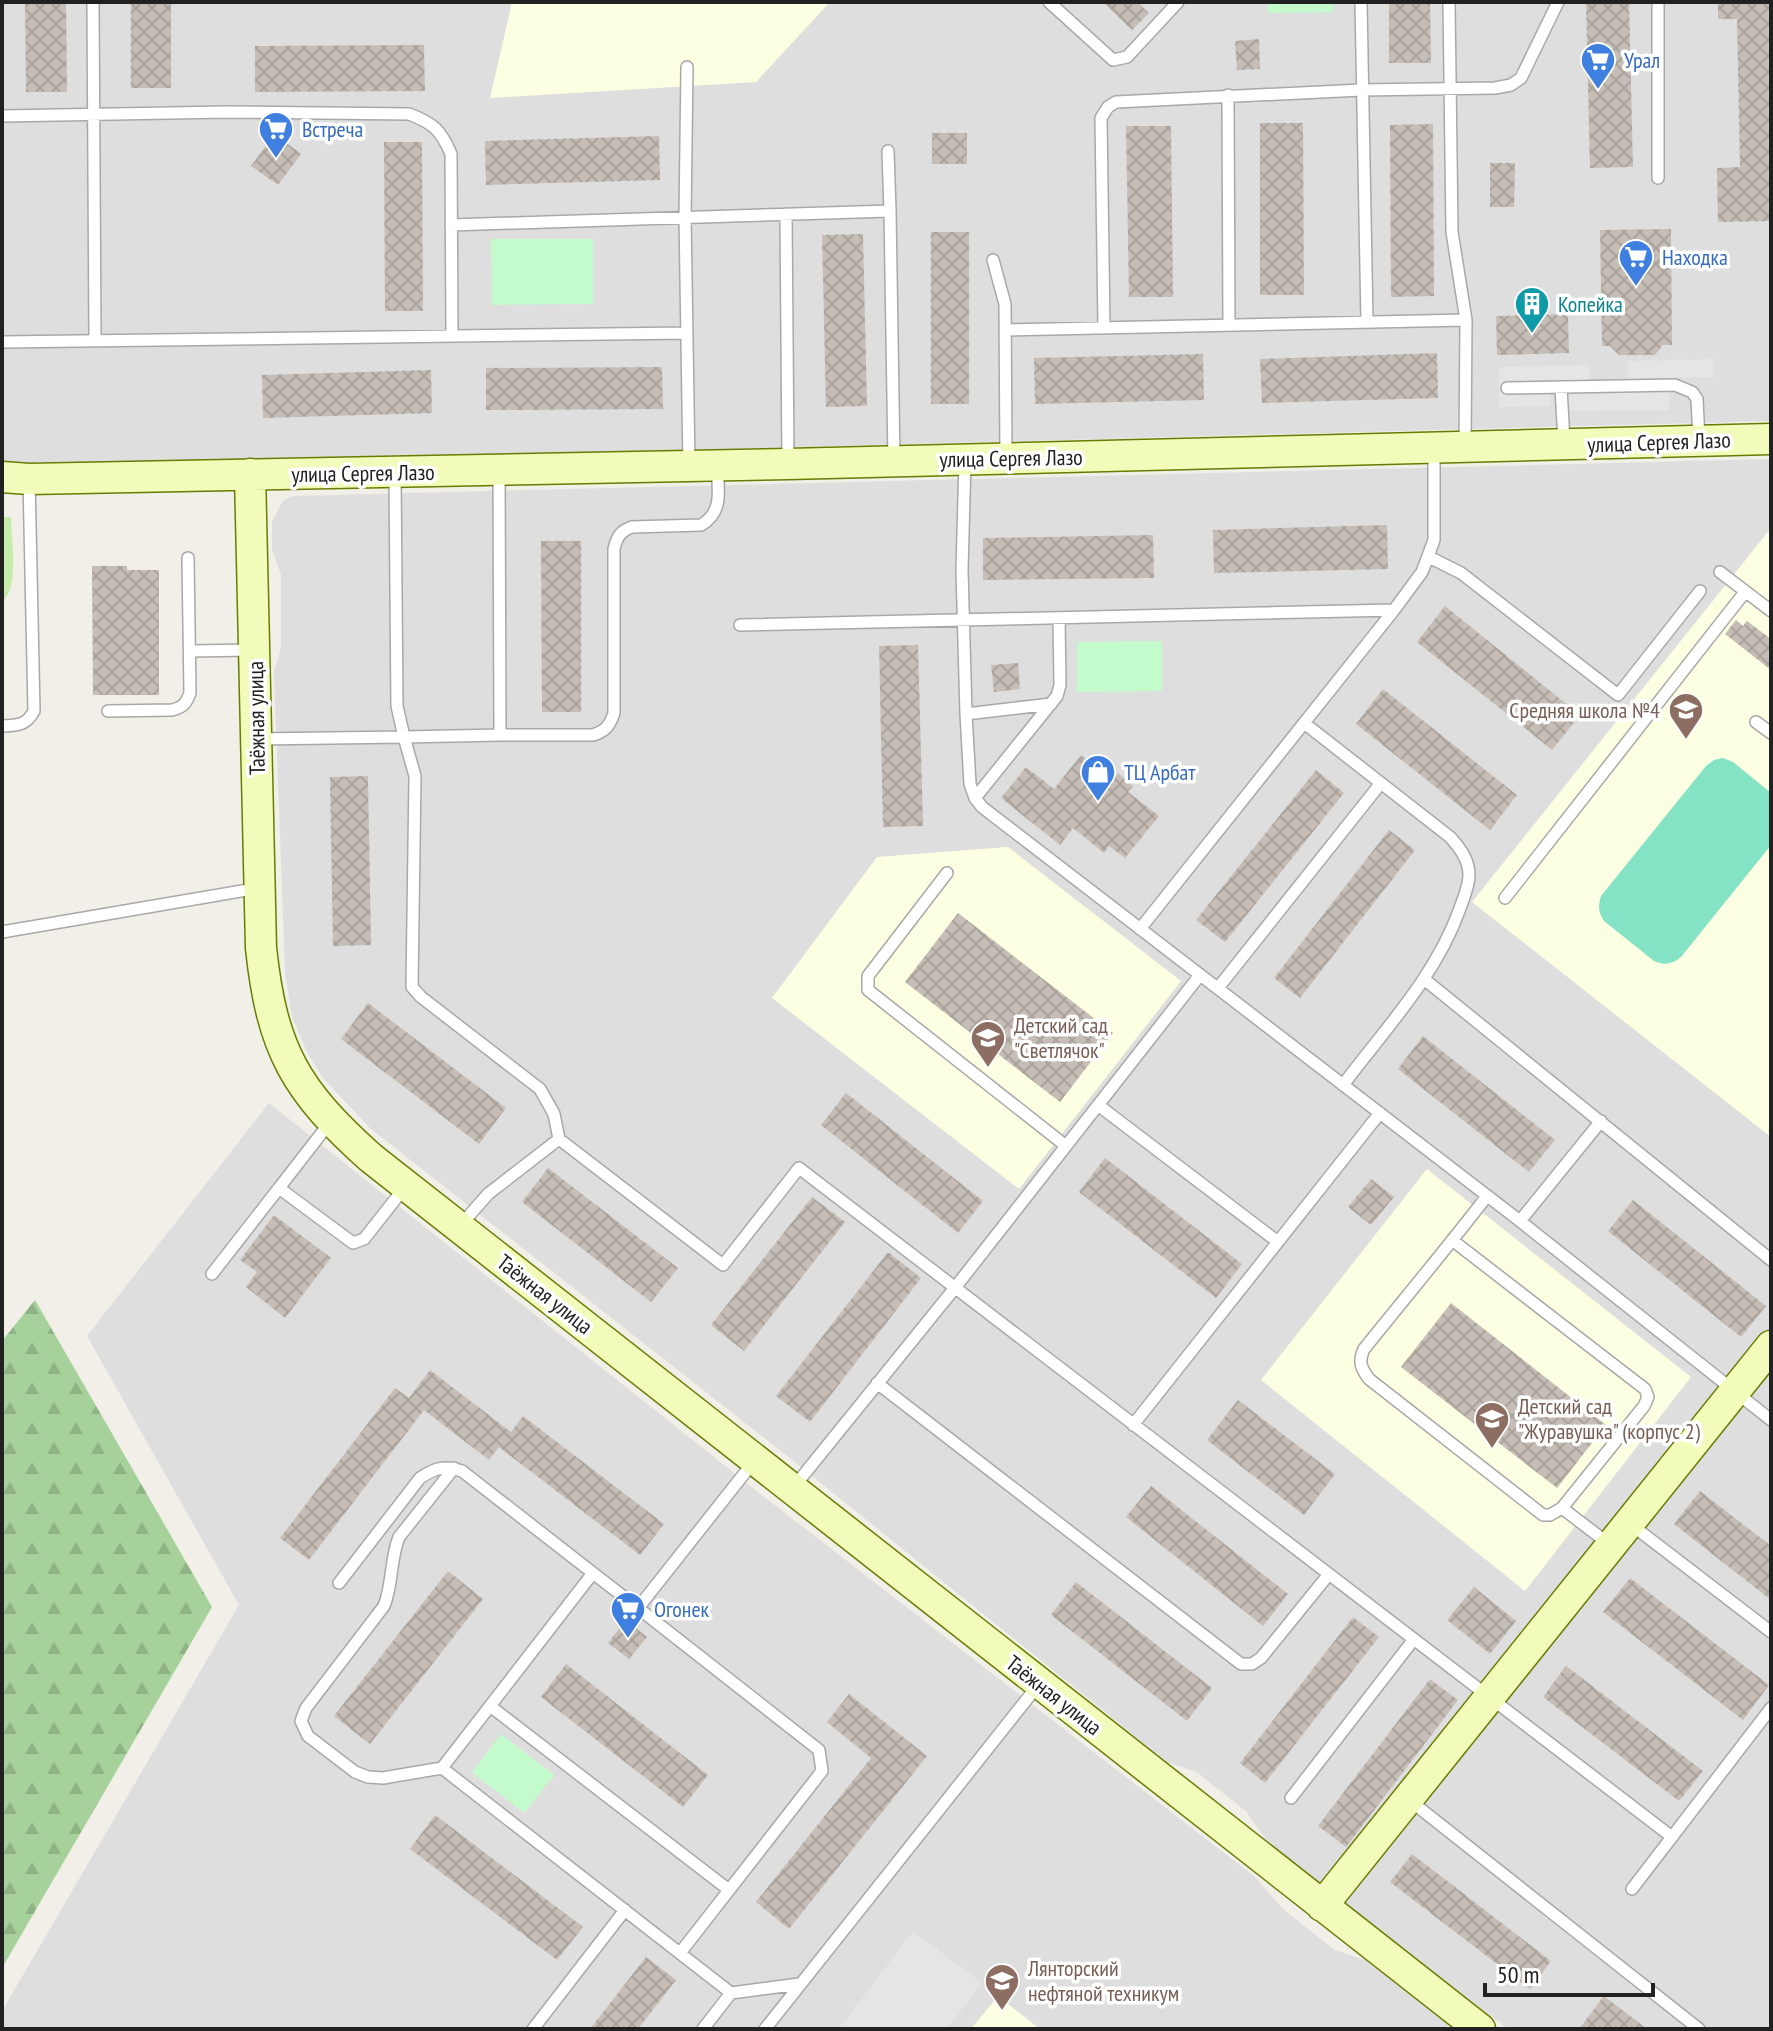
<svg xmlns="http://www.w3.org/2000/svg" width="1773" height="2031" font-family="'PT Sans Narrow',sans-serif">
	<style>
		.residential { fill: #dfdede }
		.education { fill: #fdffe2 }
		.grass { fill: #c6ecac }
		.forest { fill: url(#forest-firs) }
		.park { fill: #c4fbcd }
		.pitch { fill: #84e2c5 }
		.parking { fill: #e5e5e5 }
		.building { fill: url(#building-cross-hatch) }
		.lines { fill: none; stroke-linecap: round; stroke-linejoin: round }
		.lane-casing { stroke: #a8a8a8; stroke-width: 14 }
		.secondary-casing { stroke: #667d02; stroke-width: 33 }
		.lane { stroke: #fff; stroke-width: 11 }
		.secondary { stroke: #f3fbbb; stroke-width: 30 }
		.labels { text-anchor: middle; stroke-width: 7; stroke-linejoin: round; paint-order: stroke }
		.shop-label { font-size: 22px; fill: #366cbe; stroke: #fff; text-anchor: start }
		.culture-label { font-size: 22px; fill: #0d838f; stroke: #fff; text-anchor: start }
		.street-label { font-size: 22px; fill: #212121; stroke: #fff }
		.education-label { font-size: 22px; fill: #785e54; stroke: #fff; text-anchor: start }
	</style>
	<defs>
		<pattern id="forest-firs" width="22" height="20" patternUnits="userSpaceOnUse" patternTransform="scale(2)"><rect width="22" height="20" fill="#a6d19b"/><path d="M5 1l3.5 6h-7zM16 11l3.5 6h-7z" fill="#8fb385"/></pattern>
		<pattern id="building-cross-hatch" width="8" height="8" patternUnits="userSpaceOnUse" patternTransform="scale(2)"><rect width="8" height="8" fill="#c6beb6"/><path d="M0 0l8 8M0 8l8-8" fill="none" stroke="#aaa39c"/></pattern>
	</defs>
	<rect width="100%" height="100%" fill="#f1efe7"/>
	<!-- residential -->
	<path class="residential" d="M 2,2 L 1771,2 L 1771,421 L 12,468 L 2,465 Z
		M 1771,459 L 1771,2029 L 1508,2029 L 1268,1843 L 1246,1811 L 1196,1772 L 1167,1762 L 781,1451 L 371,1129 L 323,1078 L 308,1054 L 292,1017 L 285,972 L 274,672 L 281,648 L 281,575 L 272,549 L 272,522 L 283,501 L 293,496 Z
		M 269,1103 L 763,1496 L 1255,1877 L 1285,1911 L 1335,1950 L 1365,1960 L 1453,2029 L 2,2029 L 2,2011 L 239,1605 L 87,1336 Z"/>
	<!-- education -->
	<path class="education" d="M 512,2 L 830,2 L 756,82 L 490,98 Z
		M 1771,528 L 1771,1137 L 1472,902 Z
		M 1008,847 L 1181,981 L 1019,1189 L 772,998 L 877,857 Z
		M 1427,1169 L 1691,1377 L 1525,1591 L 1261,1380 Z
		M 998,1996 L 1040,2029 L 971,2029 Z"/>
	<!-- grass -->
	<path class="grass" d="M 2,517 L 11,517 C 11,540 20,587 2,602 Z"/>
	<!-- forest -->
	<path class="forest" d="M 35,1300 L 212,1607 L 2,1968 L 2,1341 Z"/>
	<!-- park -->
	<path class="park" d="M 1268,2 L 1333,2 L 1333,12 L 1268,13 Z
		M 491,239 L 593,239 L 593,304 L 492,305 Z
		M 1162,641 L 1162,691 L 1077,692 L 1077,642 Z
		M 501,1734 L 554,1775 L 524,1813 L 472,1772 Z"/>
	<!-- pitch -->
	<path class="pitch" d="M 1723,758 L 1733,762 L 1771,793 L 1771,845 L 1681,957 C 1672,964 1665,966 1654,961 L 1604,921 C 1598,912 1598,906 1601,896 L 1706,766 L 1714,760 Z"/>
	<!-- parking -->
	<path class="parking" d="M 1713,359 L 1713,377 L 1629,379 L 1628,361 Z
		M 1590,365 L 1590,380 L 1550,381 L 1550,406 L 1499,407 L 1499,367 Z
		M 1669,392 L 1669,410 L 1567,411 L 1567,394 Z
		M 913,1931 L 982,1983 L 947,2029 L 839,2029 Z"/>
	<!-- building -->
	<path class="building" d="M 25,2 L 66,2 L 67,92 L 26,92 Z
		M 131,2 L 171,2 L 171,88 L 131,88 Z
		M 1103,2 L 1137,2 L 1149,13 L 1132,30 Z
		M 1389,2 L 1430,2 L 1431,63 L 1389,63 Z
		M 1586,2 L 1629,2 L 1633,167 L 1590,168 Z
		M 1718,2 L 1771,2 L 1771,221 L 1718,222 L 1717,168 L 1740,167 L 1737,19 L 1718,19 Z
		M 1259,39 L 1260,69 L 1237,70 L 1235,41 Z
		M 424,45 L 425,91 L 255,92 L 255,46 Z
		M 1260,123 L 1303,123 L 1304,295 L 1260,295 Z
		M 1433,124 L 1434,296 L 1391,297 L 1390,125 Z
		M 1126,126 L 1171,126 L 1173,297 L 1129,297 Z
		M 932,133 L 967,133 L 967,164 L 932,164 Z
		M 275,134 L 301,154 L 278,185 L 251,166 Z
		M 659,136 L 660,180 L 486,185 L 485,141 Z
		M 384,142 L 422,142 L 423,311 L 385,311 Z
		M 1490,163 L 1515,163 L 1514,207 L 1490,207 Z
		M 1671,229 L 1672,345 L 1663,345 L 1655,355 L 1619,355 L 1610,346 L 1602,346 L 1600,230 Z
		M 931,232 L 969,232 L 969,404 L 931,404 Z
		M 863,234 L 867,406 L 826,407 L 822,235 Z
		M 1568,314 L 1569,353 L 1497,355 L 1496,316 Z
		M 1437,353 L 1438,398 L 1262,403 L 1260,359 Z
		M 1203,354 L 1204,400 L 1035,404 L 1034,358 Z
		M 662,367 L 663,409 L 486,410 L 486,368 Z
		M 431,370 L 432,413 L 263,418 L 262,375 Z
		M 1387,525 L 1388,569 L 1214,573 L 1213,530 Z
		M 1153,535 L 1154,578 L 983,580 L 983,538 Z
		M 541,541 L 581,541 L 581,712 L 542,712 Z
		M 92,566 L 127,566 L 127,570 L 159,570 L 159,695 L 93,695 Z
		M 1445,606 L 1580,715 L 1552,750 L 1417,642 Z
		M 1736,620 L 1743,626 L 1747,621 L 1771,639 L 1771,670 L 1725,634 Z
		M 918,645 L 923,826 L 883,827 L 879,646 Z
		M 1018,663 L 1020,689 L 994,692 L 991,665 Z
		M 1383,689 L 1517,795 L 1490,830 L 1356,724 Z
		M 1081,755 L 1113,780 L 1118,773 L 1133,786 L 1128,792 L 1159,816 L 1125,858 L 1109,846 L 1104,853 L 1073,828 L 1060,845 L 1001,798 L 1026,767 L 1054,789 Z
		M 1316,770 L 1344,793 L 1225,942 L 1196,920 Z
		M 368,776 L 371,945 L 333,946 L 330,777 Z
		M 1389,830 L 1415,850 L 1300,998 L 1274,978 Z
		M 958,913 L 1113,1033 L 1060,1102 L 905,982 Z
		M 368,1003 L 506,1108 L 479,1144 L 341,1039 Z
		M 1423,1036 L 1555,1140 L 1529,1172 L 1398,1069 Z
		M 846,1093 L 983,1201 L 958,1233 L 821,1125 Z
		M 1105,1158 L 1242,1264 L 1216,1298 L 1079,1192 Z
		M 548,1168 L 678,1268 L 651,1302 L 522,1202 Z
		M 1371,1179 L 1394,1197 L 1371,1225 L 1348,1207 Z
		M 812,1197 L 845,1222 L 744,1351 L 711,1325 Z
		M 1633,1200 L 1766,1306 L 1741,1337 L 1608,1231 Z
		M 274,1215 L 331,1258 L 285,1318 L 246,1287 L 257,1272 L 240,1260 Z
		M 888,1252 L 921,1278 L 810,1422 L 776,1396 Z
		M 1451,1303 L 1606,1425 L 1557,1488 L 1401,1367 Z
		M 430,1370 L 511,1432 L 523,1416 L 664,1524 L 640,1555 L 499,1447 L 489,1460 L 424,1410 L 309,1560 L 280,1538 L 395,1388 L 409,1398 Z
		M 1238,1400 L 1335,1474 L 1304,1515 L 1207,1440 Z
		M 1151,1486 L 1288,1594 L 1263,1626 L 1126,1517 Z
		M 1700,1491 L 1771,1546 L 1771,1600 L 1674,1524 Z
		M 448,1571 L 483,1599 L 370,1744 L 334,1716 Z
		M 1630,1578 L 1769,1685 L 1743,1720 L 1603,1612 Z
		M 1076,1582 L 1212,1688 L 1187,1721 L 1051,1615 Z
		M 1474,1587 L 1516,1621 L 1490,1654 L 1447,1620 Z
		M 1353,1617 L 1379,1637 L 1265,1783 L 1240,1763 Z
		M 626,1620 L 647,1637 L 629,1659 L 608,1643 Z
		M 566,1664 L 708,1775 L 683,1807 L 541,1697 Z
		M 1566,1666 L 1703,1771 L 1679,1801 L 1543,1697 Z
		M 1430,1679 L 1458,1700 L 1346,1847 L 1318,1826 Z
		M 849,1694 L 927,1756 L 789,1929 L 756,1902 L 871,1758 L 827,1722 Z
		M 435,1815 L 583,1927 L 557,1960 L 410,1849 Z
		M 1412,1854 L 1551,1961 L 1530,1989 L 1390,1882 Z
		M 646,1957 L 676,1980 L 638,2029 L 590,2029 Z
		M 1604,1996 L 1647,2029 L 1579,2029 Z"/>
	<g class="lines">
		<defs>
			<path id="lane" d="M 93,2 L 95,340
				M 1049,2 L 1113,60 L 1127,57 L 1178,2
				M 1361,2 L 1367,322
				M 1449,2 L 1452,232 L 1466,320 L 1465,447
				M 1658,2 L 1658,178
				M 687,67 L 685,216 L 689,465
				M 1228,95 L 1229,325
				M 2,116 L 226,112 L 409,114 C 433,123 441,130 451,154 L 452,336
				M 888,151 L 890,211
				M 786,214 L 788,462
				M 451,225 L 890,211 L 894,460
				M 993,260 L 1005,304 L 1006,458
				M 1104,327 L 1101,118 L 1108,107 L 1116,102 L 1361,90 L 1495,88 L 1511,85 L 1521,78 L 1558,2
				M 1006,330 L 1466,320
				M 2,342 L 687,333
				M 1561,387 L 1564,442
				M 1507,388 L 1675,385 L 1692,392 L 1697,399 L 1699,440
				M 965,460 L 962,570 L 966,714 L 970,784 L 975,798 L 982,807 L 1520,1221 L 1771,1420
				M 499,470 L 500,735 L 404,737 L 415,776 L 412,987 L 421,997 L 540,1089 L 554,1114 L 559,1139
				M 1429,557 L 1461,573 L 1618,695 L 1700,591
				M 1720,572 L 1771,611
				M 740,625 L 1394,610
				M 190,651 L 253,650
				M 108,711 L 172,710 C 183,707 186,704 190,693 L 188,558
				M 966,714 L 1051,704
				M 1756,722 L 1771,733
				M 1304,723 L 1450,837 C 1460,848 1469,860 1469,875 C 1469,887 1463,899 1459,911 C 1435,977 1385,1029 1343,1085
				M 2,726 C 17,725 26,726 34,711 L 29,479
				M 500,735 L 593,735 C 606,731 610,725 614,713 L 614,549 C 617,537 620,531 632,527 L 701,525 C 724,512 718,489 717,466
				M 256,739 L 404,737 L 397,706 L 395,475
				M 975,798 L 1057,696 L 1060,685 L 1059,619
				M 947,873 L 868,976 L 868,990 L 1066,1146
				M 1505,898 L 1745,592
				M 1140,929 L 1394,610 L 1422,572 L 1434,540 L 1434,449
				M 2,932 L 259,888
				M 1424,979 L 1771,1260
				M 1218,988 L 1381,783
				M 1098,1105 L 1278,1242
				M 331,1121 L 279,1188 L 353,1243 L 364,1239 L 405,1187
				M 1520,1221 L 1601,1121
				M 459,1227 L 488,1194 L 559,1139 L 723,1265 L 799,1168 L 1672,1837
				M 1452,1240 L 1645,1389 L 1648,1397 L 1644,1406 L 1562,1508 L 1550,1515 L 1543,1515 L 1369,1379 C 1361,1368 1358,1362 1364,1349 C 1405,1298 1447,1248 1487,1196
				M 212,1274 L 279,1188
				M 877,1383 L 1241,1664 L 1252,1664 L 1261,1658 L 1329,1574
				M 1133,1425 L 1380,1113
				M 755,1460 L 638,1608 L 593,1573 L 442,1768 L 731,1993 L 799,1984
				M 793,1488 L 954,1289 L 1200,975
				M 1562,1508 L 1609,1544
				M 1629,1523 L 1771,1632
				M 339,1583 L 420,1478 C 435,1468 445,1465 462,1471 L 593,1573
				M 638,1608 L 819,1750 L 822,1771 L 680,1953
				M 490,1706 L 729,1890
				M 442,1768 L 383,1778 L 368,1777 L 355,1772 L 308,1736 L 301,1721 L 306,1708 L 384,1606 C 393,1584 390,1559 399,1537 L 454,1468
				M 1291,1798 L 1414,1639
				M 1408,1799 L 1699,2029
				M 1632,1889 L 1771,1708
				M 533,2029 L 625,1910
				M 703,2029 L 731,1993
				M 765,2029 L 1039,1684"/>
			<path id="secondary" d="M 250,474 L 261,948 C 272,1050 295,1090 371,1158 L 1480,2029
				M 2,477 L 29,479 L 788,464 L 1771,439
				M 1322,1906 L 1771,1346"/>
		</defs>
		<!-- lane casing -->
		<use href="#lane" class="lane-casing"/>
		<!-- secondary casing -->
		<use href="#secondary" class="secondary-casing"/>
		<!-- lane -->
		<use href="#lane" class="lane"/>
		<!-- secondary -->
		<use href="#secondary" class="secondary"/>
	</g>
	<!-- icons -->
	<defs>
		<symbol id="supermarket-pin" viewBox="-11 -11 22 30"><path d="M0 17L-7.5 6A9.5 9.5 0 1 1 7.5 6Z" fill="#3f7fe0" stroke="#fff"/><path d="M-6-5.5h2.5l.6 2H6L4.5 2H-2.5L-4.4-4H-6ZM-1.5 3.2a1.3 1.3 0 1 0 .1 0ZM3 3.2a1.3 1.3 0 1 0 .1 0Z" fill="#fff"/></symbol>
		<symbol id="building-pin" viewBox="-11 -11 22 30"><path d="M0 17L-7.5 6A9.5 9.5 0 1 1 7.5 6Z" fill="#0f9aa8" stroke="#fff"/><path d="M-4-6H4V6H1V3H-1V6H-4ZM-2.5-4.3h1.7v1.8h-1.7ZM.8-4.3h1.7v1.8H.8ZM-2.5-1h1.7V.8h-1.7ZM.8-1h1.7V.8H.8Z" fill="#fff"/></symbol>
		<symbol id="school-pin" viewBox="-11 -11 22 30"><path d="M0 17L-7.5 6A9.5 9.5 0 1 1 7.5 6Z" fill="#8d6e63" stroke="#fff"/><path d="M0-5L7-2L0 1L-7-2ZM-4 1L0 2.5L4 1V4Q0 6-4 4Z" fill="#fff"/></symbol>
		<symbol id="shop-pin" viewBox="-11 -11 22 30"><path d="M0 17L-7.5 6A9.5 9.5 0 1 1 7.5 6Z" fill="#3f7fe0" stroke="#fff"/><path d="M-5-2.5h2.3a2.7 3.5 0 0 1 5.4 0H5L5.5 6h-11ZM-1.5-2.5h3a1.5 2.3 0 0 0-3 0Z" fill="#fff"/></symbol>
		<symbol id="university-pin" viewBox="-11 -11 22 30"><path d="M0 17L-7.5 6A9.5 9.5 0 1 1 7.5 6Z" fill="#8d6e63" stroke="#fff"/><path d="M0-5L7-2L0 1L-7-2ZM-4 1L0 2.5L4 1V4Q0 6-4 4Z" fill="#fff"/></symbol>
	</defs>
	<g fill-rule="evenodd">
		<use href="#supermarket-pin" x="1578" y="40" width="40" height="54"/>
		<use href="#supermarket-pin" x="256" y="109" width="40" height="54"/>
		<use href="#supermarket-pin" x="1616" y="237" width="40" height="54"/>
		<use href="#building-pin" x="1512" y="284" width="40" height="54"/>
		<use href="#school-pin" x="1666" y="690" width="40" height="54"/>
		<use href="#shop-pin" x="1078" y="752" width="40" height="54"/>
		<use href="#school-pin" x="968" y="1018" width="40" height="54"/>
		<use href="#school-pin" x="1472" y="1399" width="40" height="54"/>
		<use href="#supermarket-pin" x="608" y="1589" width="40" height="54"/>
		<use href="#university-pin" x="982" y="1961" width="40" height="54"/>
	</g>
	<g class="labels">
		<!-- shop labels -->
		<g class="shop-label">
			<text x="1624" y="68">Урал</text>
			<text x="302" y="137">Встреча</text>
			<text x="1662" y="265">Находка</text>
			<text x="1124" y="780">ТЦ Арбат</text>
			<text x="654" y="1617">Огонек</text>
		</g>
		<!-- culture labels -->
		<g class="culture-label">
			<text x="1558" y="312">Копейка</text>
		</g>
		<!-- street labels -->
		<g class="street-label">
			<text transform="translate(1659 442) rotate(-2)" y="8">улица Сергея Лазо</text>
			<text transform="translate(1011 458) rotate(-1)" y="8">улица Сергея Лазо</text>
			<text transform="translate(363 473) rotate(-1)" y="8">улица Сергея Лазо</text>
			<text transform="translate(256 718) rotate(-91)" y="8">Таёжная улица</text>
			<text transform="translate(545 1294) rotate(38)" y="8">Таёжная улица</text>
			<text transform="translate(1054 1695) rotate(38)" y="8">Таёжная улица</text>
		</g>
		<!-- education labels -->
		<g class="education-label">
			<text x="1660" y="718" text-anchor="end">Средняя школа №4</text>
			<text x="1014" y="1033">Детский сад<tspan x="1014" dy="25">"Светлячок"</tspan></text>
			<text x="1518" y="1414">Детский сад<tspan x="1518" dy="25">"Журавушка" (корпус 2)</tspan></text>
			<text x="1028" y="1976">Лянторский<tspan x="1028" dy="25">нефтяной техникум</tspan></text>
		</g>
	</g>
	<!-- border -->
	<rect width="1773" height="2031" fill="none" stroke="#212121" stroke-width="8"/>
	<!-- scale -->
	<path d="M1485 1983v12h168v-12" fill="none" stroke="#212121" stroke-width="4"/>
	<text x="1497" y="1983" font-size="24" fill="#212121" stroke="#ffffff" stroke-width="6" paint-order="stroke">50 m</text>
</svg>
